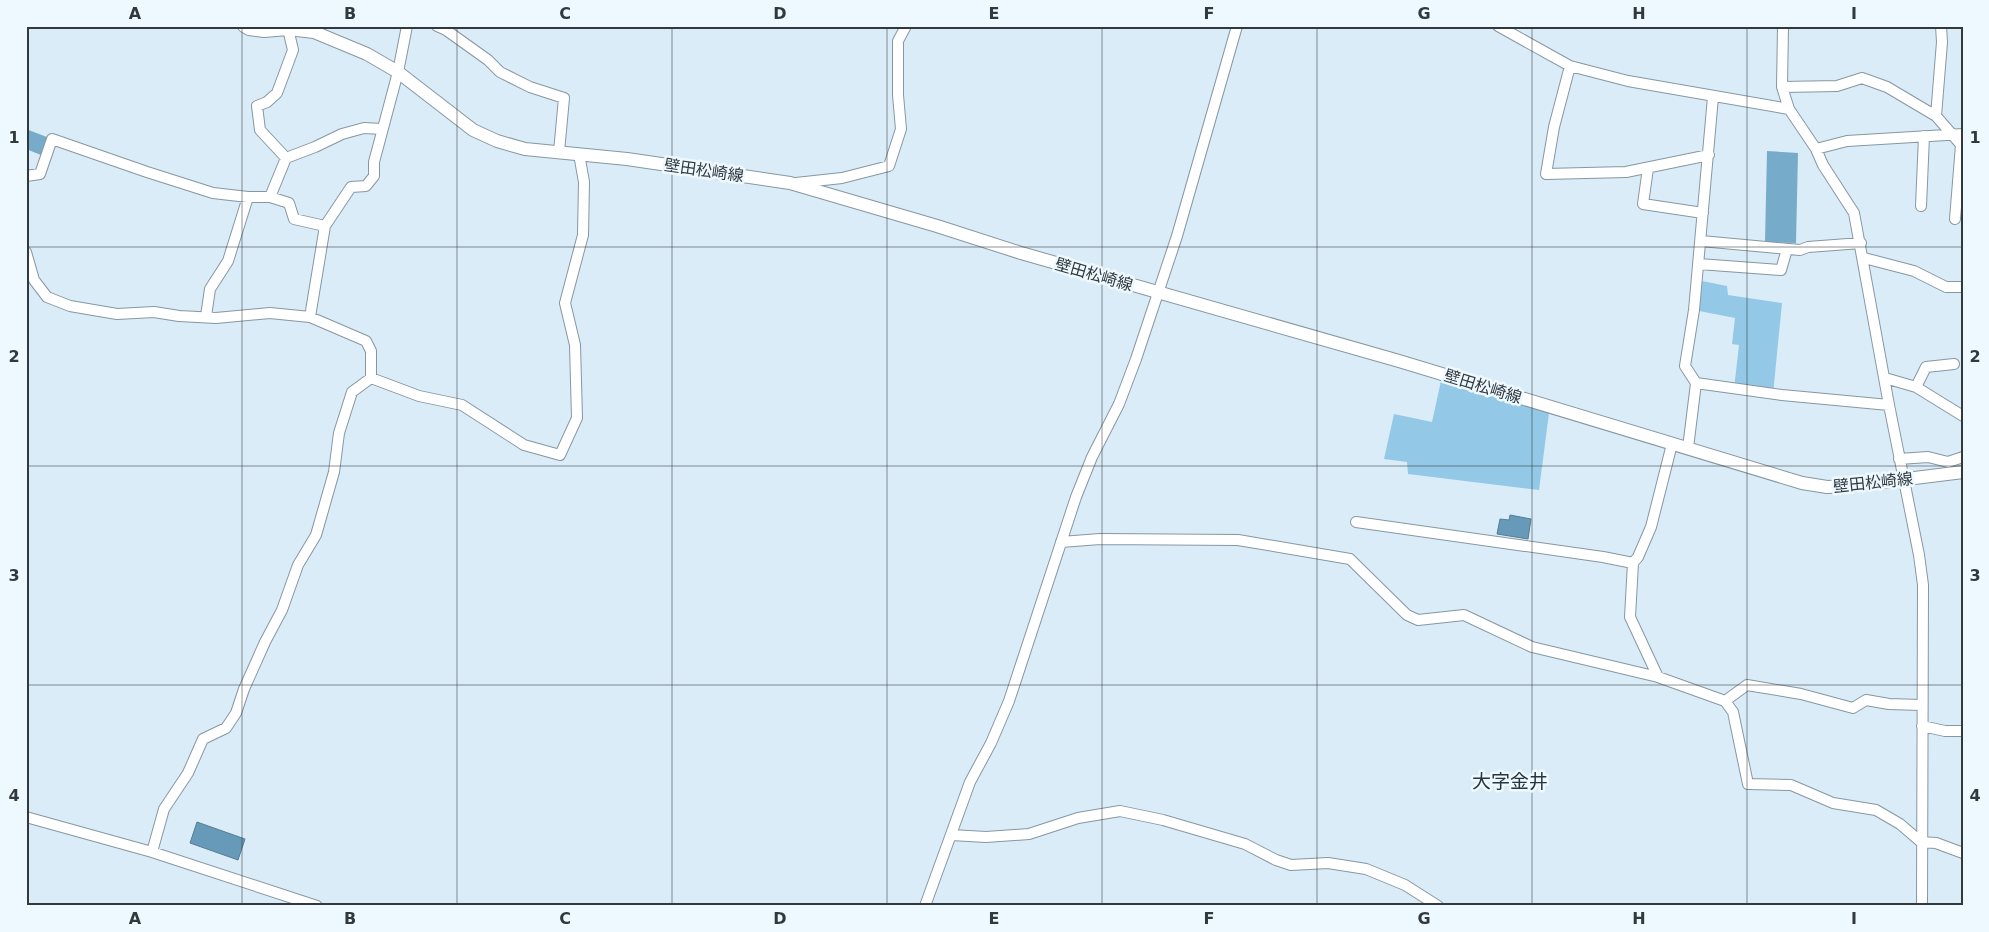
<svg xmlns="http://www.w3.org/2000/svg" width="1989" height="932" font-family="'DejaVu Sans','Noto Sans JP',sans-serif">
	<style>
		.green { fill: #94c8e7 }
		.forest { fill: #77abca }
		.water { fill: #669ab8; stroke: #567d93 }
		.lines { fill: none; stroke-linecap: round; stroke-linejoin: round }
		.minor-casing { stroke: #8797a2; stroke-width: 12 }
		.major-casing { stroke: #8797a2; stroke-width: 14 }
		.minor { stroke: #fff; stroke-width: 10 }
		.major { stroke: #fff; stroke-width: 12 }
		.grid { fill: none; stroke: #32393d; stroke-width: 1; stroke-opacity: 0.55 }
		.labels { text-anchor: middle; stroke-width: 5; stroke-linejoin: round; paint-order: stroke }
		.street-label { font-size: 16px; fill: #32393d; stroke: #edf8ff }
		.quarter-label { font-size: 19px; fill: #27363f; stroke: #edf8ff }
		.neatline { fill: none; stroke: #32393d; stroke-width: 2 }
		.grid-label { font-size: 16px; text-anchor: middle; font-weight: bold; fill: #32393d }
	</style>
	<rect width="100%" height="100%" fill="#daecf7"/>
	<!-- green -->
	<path class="green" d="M 1697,280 L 1727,286 L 1728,295 L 1782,303 L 1773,394 L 1734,389 L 1739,345 L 1732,344 L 1735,318 L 1694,310 Z
		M 1441,381 L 1549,413 L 1539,490 L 1408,474 L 1407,462 L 1384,459 L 1394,414 L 1432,422 Z"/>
	<!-- forest -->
	<path class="forest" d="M 26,129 L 52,139 L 46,157 L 26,149 Z
		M 1767,151 L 1798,153 L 1796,243 L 1765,242 Z"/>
	<!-- water -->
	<path class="water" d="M 1510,515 L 1531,519 L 1528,539 L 1497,534 L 1500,519 L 1509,520 Z
		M 197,822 L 245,839 L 238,860 L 190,843 Z"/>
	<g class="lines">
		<defs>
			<path id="minor" d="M 437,26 L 446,30 L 488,60 L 500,72 L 530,87 L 564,98 L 559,152
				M 1498,26 L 1570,66 L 1628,81 L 1789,109
				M 1783,26 L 1782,87 L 1789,109 L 1816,149 L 1823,165 L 1854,213 L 1889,405 L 1919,555 L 1923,585 L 1922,906
				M 1570,66 L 1554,127 L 1546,174 L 1626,172 L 1709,155
				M 1782,87 L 1837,86 L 1862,78 L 1887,87 L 1936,116 L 1963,147
				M 1936,116 L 1942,42 L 1941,26
				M 1816,149 L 1847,141 L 1963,134
				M 286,158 L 260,130 L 257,106 L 267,102 L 277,93 L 293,50 L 288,29
				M 1648,168 L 1643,204 L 1703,213
				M 26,176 L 40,174 L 52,139 L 147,172 L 213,193 L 248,197 L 270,197 L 289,203 L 294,219 L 325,226
				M 796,183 L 842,178 L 889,166 L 901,129 L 898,95 L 898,41 L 906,26
				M 270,197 L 286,158 L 315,147 L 342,134 L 364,128 L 382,129
				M 1921,206 L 1924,136
				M 1955,219 L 1961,145
				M 1701,241 L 1800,250 L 1808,247 L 1861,243
				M 26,252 L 34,280 L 47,297 L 70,306 L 117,314 L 154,312 L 179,316 L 216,318 L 270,313 L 310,317 L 366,341 L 371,351 L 371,378 L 419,396 L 462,405 L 524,445 L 560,455 L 577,418 L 575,345 L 565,303 L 583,235 L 584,182 L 579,154
				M 1864,258 L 1914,271 L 1946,287 L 1963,287
				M 1699,264 L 1781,270 L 1787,249
				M 206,316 L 210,289 L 228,261 L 248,197
				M 310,317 L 325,226 L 351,187 L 366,186 L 374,176 L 374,162 L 398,72 L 407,26
				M 1885,378 L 1916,387 L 1963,416
				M 1696,383 L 1782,395 L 1889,405
				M 1916,387 L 1926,367 L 1954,364
				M 1688,448 L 1696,383 L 1685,366 L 1694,310 L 1713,97
				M 1899,459 L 1928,457 L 1948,462 L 1963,457
				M 1356,522 L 1603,557 L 1633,563
				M 1061,542 L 1100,539 L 1238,540 L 1350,559 L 1407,615 L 1418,620 L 1464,615 L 1532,647 L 1658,677 L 1725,701 L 1747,685 L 1801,694 L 1853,708 L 1866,700 L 1889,704 L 1921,705
				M 1658,677 L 1630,617 L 1633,563 L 1638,557 L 1651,527 L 1672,444
				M 1725,701 L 1733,712 L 1748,784 L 1791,785 L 1833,803 L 1876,810 L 1900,824 L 1921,842 L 1936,843 L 1963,853
				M 1922,726 L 1945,731 L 1963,731
				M 26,817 L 152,852 L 317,906
				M 951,835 L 986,837 L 1029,834 L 1078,818 L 1120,811 L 1163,820 L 1245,844 L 1276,860 L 1291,865 L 1328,863 L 1366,869 L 1405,885 L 1438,906
				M 152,852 L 164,809 L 188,773 L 203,739 L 226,728 L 236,713 L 244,689 L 265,642 L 282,610 L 298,565 L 316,535 L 334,472 L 339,433 L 352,392 L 371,378
				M 925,906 L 970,782 L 991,743 L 1009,701 L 1076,497 L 1092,457 L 1119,404 L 1136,359 L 1177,236 L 1237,26"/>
			<path id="major" d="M 244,26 L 249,29 L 264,31 L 288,29 L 314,32 L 367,54 L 398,72 L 473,130 L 497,141 L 525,149 L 627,159 L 790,183 L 937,226 L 1021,253 L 1399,361 L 1802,483 L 1827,487 L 1850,486 L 1963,472"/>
		</defs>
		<!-- minor casing -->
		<use href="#minor" class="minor-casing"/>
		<!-- major casing -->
		<use href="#major" class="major-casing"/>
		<!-- minor -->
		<use href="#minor" class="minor"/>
		<!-- major -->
		<use href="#major" class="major"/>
	</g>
	<!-- grid -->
	<path class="grid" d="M 242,26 L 242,906M 457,26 L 457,906M 672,26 L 672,906M 887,26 L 887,906M 1102,26 L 1102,906M 1317,26 L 1317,906M 1532,26 L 1532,906M 1747,26 L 1747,906M 26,247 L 1963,247M 26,466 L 1963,466M 26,685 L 1963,685"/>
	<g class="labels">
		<!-- street labels -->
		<g class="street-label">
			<text transform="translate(704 170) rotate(8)" y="6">壁田松崎線</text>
			<text transform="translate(1094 274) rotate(16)" y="6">壁田松崎線</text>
			<text transform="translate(1483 386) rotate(17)" y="6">壁田松崎線</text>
			<text transform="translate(1873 482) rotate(-6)" y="6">壁田松崎線</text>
		</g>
		<!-- quarter labels -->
		<g class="quarter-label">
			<text x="1510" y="788">大字金井</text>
		</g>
	</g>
	<!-- border -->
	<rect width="1989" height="932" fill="none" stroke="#edf8ff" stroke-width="55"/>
	<rect x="28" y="28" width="1934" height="876" class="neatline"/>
	<g class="grid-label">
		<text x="135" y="19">A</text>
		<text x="350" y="19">B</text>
		<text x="565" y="19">C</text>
		<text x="780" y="19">D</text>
		<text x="994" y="19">E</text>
		<text x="1209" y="19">F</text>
		<text x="1424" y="19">G</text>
		<text x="1639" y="19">H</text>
		<text x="1854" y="19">I</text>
		<text x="14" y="143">1</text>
		<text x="1975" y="143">1</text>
		<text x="14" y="362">2</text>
		<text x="1975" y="362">2</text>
		<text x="14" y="581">3</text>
		<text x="1975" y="581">3</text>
		<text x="14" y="801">4</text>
		<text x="1975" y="801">4</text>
		<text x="135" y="924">A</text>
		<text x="350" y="924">B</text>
		<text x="565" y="924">C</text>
		<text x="780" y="924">D</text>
		<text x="994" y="924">E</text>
		<text x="1209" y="924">F</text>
		<text x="1424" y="924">G</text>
		<text x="1639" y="924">H</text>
		<text x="1854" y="924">I</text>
	</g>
</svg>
